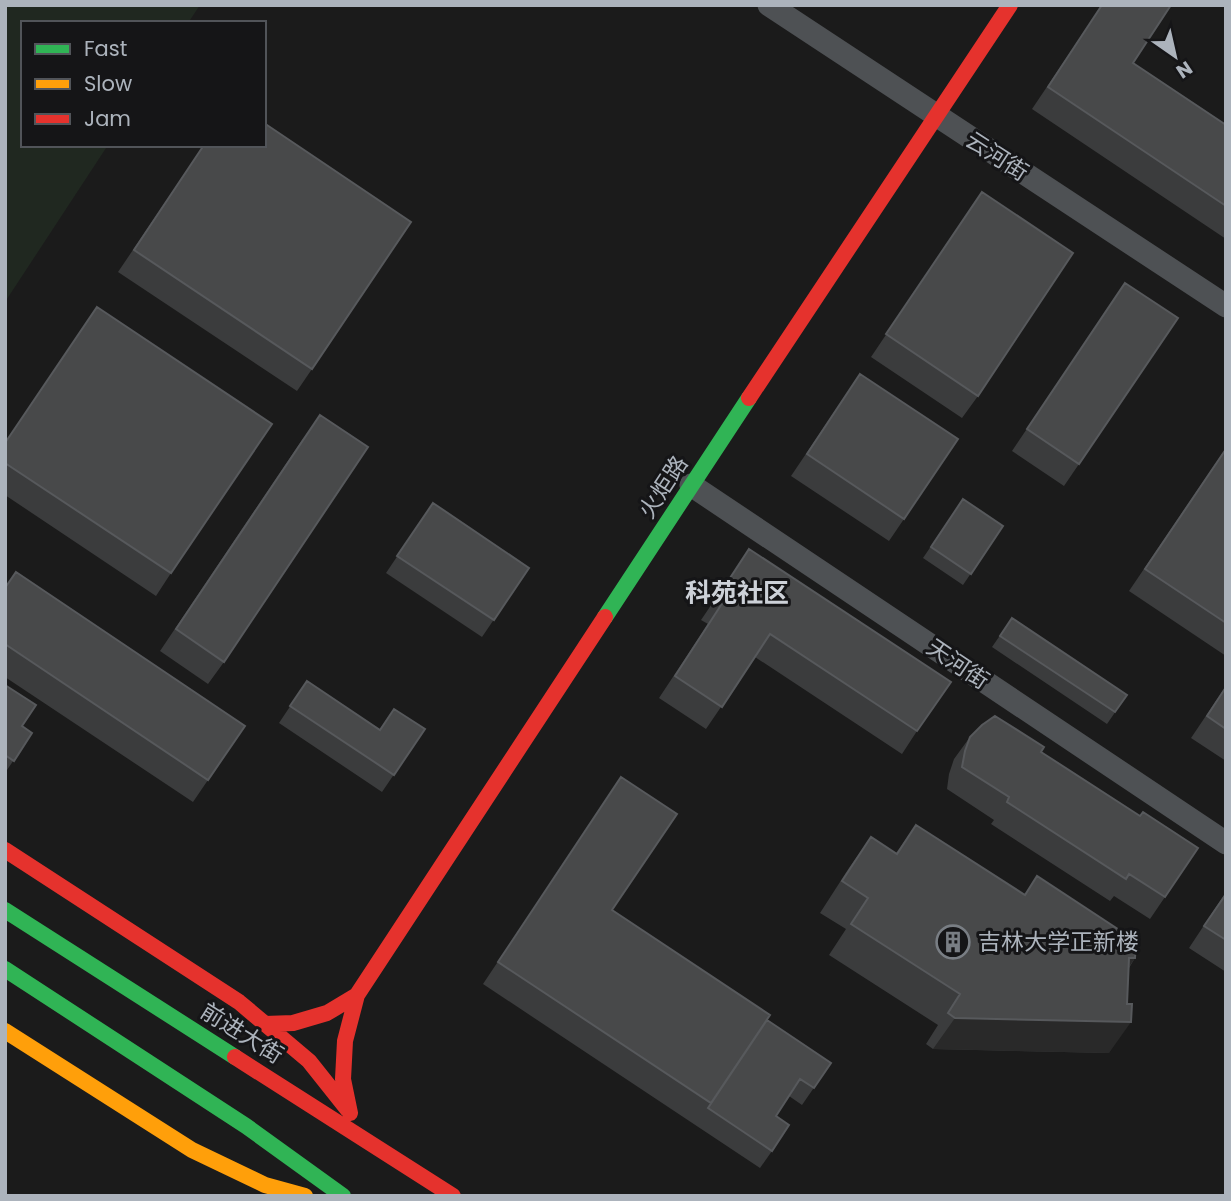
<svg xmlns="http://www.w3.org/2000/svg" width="1231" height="1201" font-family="Poppins,'Noto Sans SC',sans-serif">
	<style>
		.green { fill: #202820 }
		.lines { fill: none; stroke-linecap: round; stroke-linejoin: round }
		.street { stroke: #4e5154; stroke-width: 23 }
		.fast { stroke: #30b455; stroke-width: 16 }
		.slow { stroke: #ff9f0a; stroke-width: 16 }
		.jam { stroke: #e5322d; stroke-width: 16 }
		.wall { fill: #3b3c3d }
		.shaded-wall { fill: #292929 }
		.building { fill: #48494a; stroke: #57595c; stroke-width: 2 }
		.labels { text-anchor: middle; stroke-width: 6; stroke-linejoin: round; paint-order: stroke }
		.street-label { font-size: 23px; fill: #acb3bc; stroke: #151517 }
		.poi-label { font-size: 23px; fill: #acb3bc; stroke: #151517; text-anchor: start }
		.quarter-label { font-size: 26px; font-weight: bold; fill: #cdd1d8; stroke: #151517 }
	</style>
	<rect width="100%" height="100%" fill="#1b1b1b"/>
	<!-- green -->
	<path class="green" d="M 5,5 L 200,5 L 188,23 L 23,23 L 23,145 L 108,145 L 5,302 Z"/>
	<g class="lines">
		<!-- street -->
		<path class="street" d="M 769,5 L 1226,306
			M 691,485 L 1226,843"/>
		<!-- fast -->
		<path class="fast" d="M 605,617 L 749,398
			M 5,910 L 235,1057
			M 5,969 L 246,1126 L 343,1196"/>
		<!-- slow -->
		<path class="slow" d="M 5,1031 L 192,1150 L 265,1185 L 305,1196"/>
		<!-- jam -->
		<path class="jam" d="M 749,398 L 1010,5
			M 5,850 L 239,1002 L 309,1061 L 348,1110
			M 265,1024 L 293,1023 L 327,1013 L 357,995
			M 235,1057 L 453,1196
			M 350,1113 L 343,1079 L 345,1041 L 357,995 L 605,617"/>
	</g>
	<!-- wall -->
	<path class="wall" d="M 1102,5 L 1133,63 L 1226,125 L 1226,239 L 1032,109 Z
		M 204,145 L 312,369 L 297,391 L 118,272 Z
		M 982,192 L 978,396 L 962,418 L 871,357 Z
		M 1125,283 L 1079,464 L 1064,486 L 1012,451 Z
		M 845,396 L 904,519 L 889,541 L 791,476 Z
		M 304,437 L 224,662 L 208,684 L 160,651 Z
		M 5,443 L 171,573 L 156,596 L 5,495 Z
		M 1226,448 L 1226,656 L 1129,591 Z
		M 963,499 L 1003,526 L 963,585 L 923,558 Z
		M 433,503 L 529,568 L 482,637 L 386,573 Z
		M 749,549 L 917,731 L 902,754 L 755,657 L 706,729 L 659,698 L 708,624 L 701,620 Z
		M 5,588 L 208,780 L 193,802 L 5,677 Z
		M 1012,618 L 1127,695 L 1107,724 L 992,647 Z
		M 307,681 L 380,730 L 394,709 L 425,729 L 382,792 L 279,723 Z
		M 5,685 L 22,726 L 32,733 L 5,773 Z
		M 1226,686 L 1226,761 L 1191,738 Z
		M 970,737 L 1041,752 L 1165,897 L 1150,919 L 1114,896 L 1110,901 L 991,824 L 994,820 L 947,789 L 949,774 L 954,759 Z
		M 621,777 L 612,910 L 767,1020 L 831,1063 L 802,1105 L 789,1096 L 776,1116 L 772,1151 L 760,1168 L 483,984 Z
		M 916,825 L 1024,895 L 1037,876 L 1135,958 L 1129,968 L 1109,1053 L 933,1049 L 926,1044 L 938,1025 L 829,955 L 846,929 L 820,913 L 849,868 L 871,837 L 896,853 Z
		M 1226,892 L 1226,972 L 1189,948 Z"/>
	<!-- shaded-wall -->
	<path class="shaded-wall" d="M 1129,958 L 1135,958 L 1113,990 Z
		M 955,1018 L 1131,1022 L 1109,1053 L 933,1049 Z"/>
	<!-- building -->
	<path class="building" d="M 1102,5 L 1171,5 L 1133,63 L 1226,125 L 1226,206 L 1048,87 Z
		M 264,123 L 411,222 L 312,369 L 134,250 L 204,145 L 264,145 Z
		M 982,192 L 1073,253 L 978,396 L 886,334 Z
		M 1125,283 L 1178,318 L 1079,464 L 1027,429 Z
		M 97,307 L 272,424 L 171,573 L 5,463 L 5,443 Z
		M 860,374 L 958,439 L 904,519 L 807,454 Z
		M 320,415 L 368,447 L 224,662 L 176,629 Z
		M 1226,449 L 1226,623 L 1145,569 Z
		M 963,499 L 1003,526 L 971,574 L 931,547 Z
		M 433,503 L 529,568 L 494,620 L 397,556 Z
		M 749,549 L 951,682 L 917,731 L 770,634 L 722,707 L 675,676 L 723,602 L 717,598 Z
		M 16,572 L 245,726 L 208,780 L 5,644 L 5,588 Z
		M 1012,618 L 1127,695 L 1115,712 L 1000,636 Z
		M 307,681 L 380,730 L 394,709 L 425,729 L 394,775 L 290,706 Z
		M 5,685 L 36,705 L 22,726 L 32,733 L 14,761 L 5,755 Z
		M 1226,687 L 1226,729 L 1207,716 Z
		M 995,716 L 1044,747 L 1041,752 L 1140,816 L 1143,812 L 1198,848 L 1165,897 L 1129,874 L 1126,879 L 1007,802 L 1009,797 L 962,767 L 965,751 L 970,737 L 982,725 Z
		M 621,777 L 677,814 L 612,910 L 770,1015 L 711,1103 L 498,962 Z
		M 916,825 L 1025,895 L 1037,876 L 1136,941 L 1135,958 L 1129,958 L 1127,1004 L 1132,1004 L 1131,1022 L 955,1018 L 948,1013 L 960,994 L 851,924 L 868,898 L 842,881 L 871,837 L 897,854 Z
		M 1226,894 L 1226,940 L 1204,926 Z
		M 767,1020 L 831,1063 L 814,1088 L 800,1079 L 776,1116 L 789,1125 L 772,1151 L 708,1108 Z"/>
	<!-- icons -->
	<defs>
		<symbol id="building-ring" viewBox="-11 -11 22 22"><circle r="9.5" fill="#151517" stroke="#797e84" stroke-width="1.5"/><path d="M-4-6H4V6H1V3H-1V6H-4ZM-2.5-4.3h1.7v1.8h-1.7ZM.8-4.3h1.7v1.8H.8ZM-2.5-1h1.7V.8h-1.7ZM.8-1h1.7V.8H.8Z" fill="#797e84"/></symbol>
	</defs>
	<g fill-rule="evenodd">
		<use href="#building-ring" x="934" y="923" width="38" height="38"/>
	</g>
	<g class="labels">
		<!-- street labels -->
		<g class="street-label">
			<text transform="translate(997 156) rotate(33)" y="8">云河街</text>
			<text transform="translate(663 487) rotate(-57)" y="8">火炬路</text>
			<text transform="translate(958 664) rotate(34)" y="8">天河街</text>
			<text transform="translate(242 1033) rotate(32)" y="8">前进大街</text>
		</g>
		<!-- poi labels -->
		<g class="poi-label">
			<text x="978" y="950">吉林大学正新楼</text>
		</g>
		<!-- quarter labels -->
		<g class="quarter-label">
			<text x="737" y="602">科苑社区</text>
		</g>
	</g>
	<!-- border -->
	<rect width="1231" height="1201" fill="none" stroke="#acb3bc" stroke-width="14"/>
	<!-- legend -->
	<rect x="21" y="21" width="245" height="126" fill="#151517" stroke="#515459" stroke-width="2"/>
	<rect x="35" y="44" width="35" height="10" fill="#30b455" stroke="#515459" stroke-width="2"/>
	<text x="84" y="56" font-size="21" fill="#acb3bc">Fast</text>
	<rect x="35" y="79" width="35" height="10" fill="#ff9f0a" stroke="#515459" stroke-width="2"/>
	<text x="84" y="91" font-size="21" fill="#acb3bc">Slow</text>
	<rect x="35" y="114" width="35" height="10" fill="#e5322d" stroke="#515459" stroke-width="2"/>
	<text x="84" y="126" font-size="21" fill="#acb3bc">Jam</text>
	<!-- north arrow -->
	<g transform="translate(1175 56) rotate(146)" stroke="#151517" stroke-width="5" paint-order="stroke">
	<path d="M0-5L12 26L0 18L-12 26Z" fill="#acb3bc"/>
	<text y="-10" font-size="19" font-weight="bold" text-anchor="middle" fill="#acb3bc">N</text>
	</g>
</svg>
